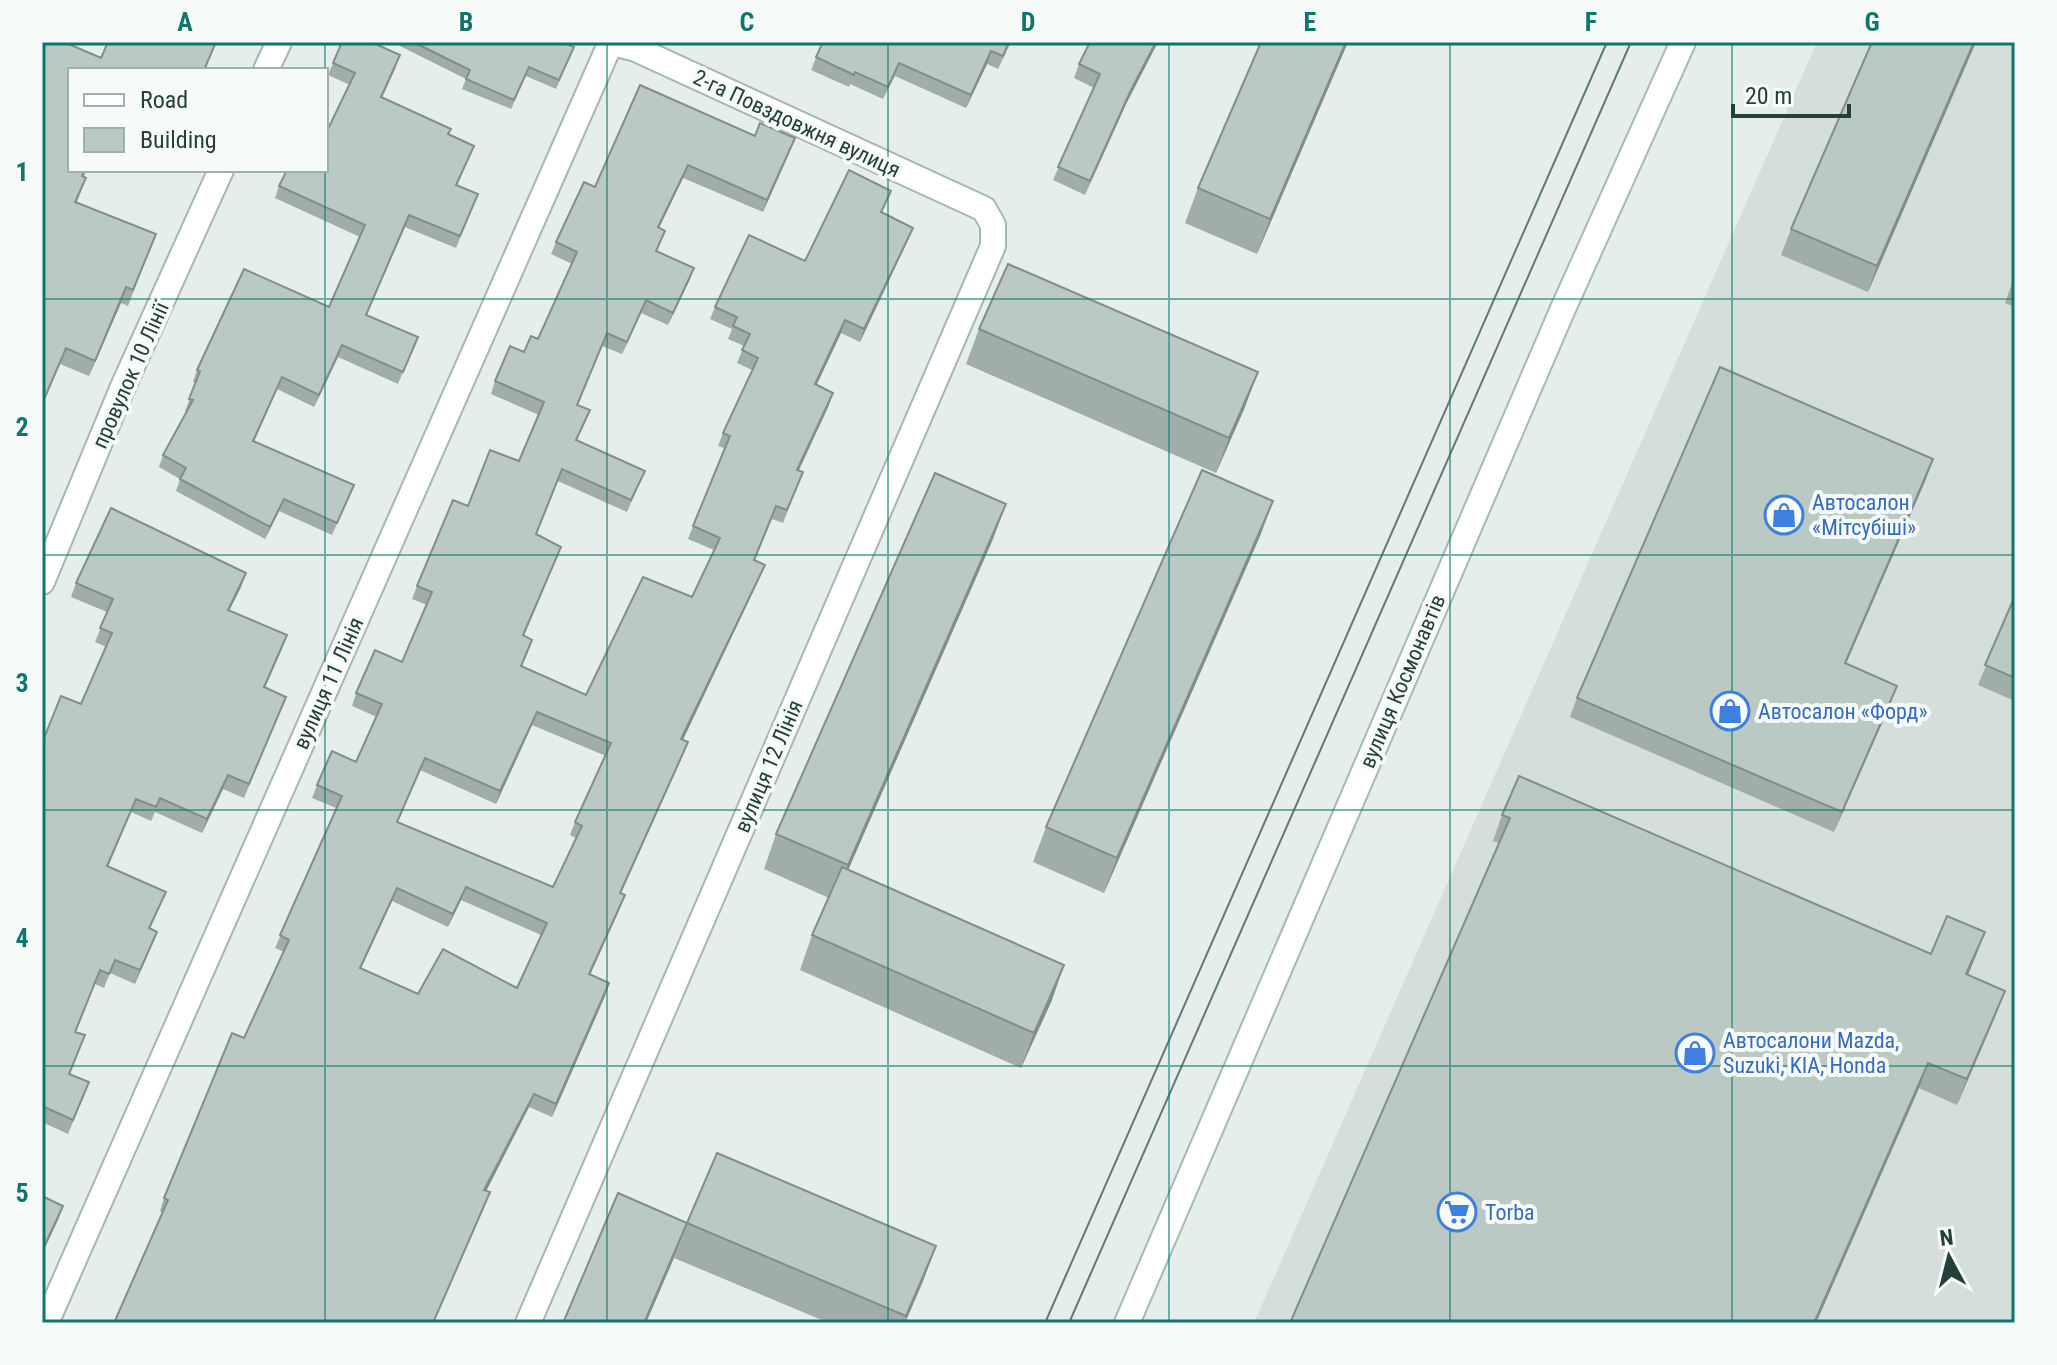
<svg xmlns="http://www.w3.org/2000/svg" width="2057" height="1365" font-family="'Roboto Condensed',sans-serif">
	<style>
		.built { fill: #d4deda }
		.lines { fill: none; stroke-linecap: round; stroke-linejoin: round }
		.street-casing { stroke: #a8b6b2; stroke-width: 28 }
		.secondary-casing { stroke: #a4bab3; stroke-width: 28 }
		.street { stroke: #fff; stroke-width: 24 }
		.secondary { stroke: #fff; stroke-width: 24 }
		.tram { stroke: #607b75; stroke-width: 2 }
		.wall { fill: #a1ada9; fill-rule: evenodd }
		.shaded-wall { fill: #838d89 }
		.building { fill: #bbc9c4; stroke: #838d89; stroke-width: 2; fill-rule: evenodd }
		.grid { fill: none; stroke: #0f766e; stroke-width: 2; stroke-opacity: 0.55 }
		.labels { text-anchor: middle; stroke-width: 8; stroke-linejoin: round; paint-order: stroke }
		.street-label { font-size: 22px; fill: #25403a; stroke: #f6faf9 }
		.shop-label { font-size: 22px; fill: #366cbe; stroke: #f6faf9; text-anchor: start }
		.neatline { fill: none; stroke: #0f766e; stroke-width: 3 }
		.grid-label { font-size: 26px; text-anchor: middle; font-weight: bold; fill: #0f766e }
	</style>
	<rect width="100%" height="100%" fill="#e6eeeb"/>
	<!-- built -->
	<path class="built" d="M 1817,42 L 2015,42 L 2015,1323 L 1254,1323 Z"/>
	<g class="lines">
		<defs>
			<path id="street" d="M 266,70 L 279,42
				M 42,582 L 122,389 L 221,170
				M 46,1323 L 611,42
				M 528,1323 L 993,246 L 993,225 L 984,209 L 636,49 L 609,42"/>
			<path id="secondary" d="M 1127,1323 L 1562,311 L 1683,42"/>
		</defs>
		<!-- street casing -->
		<use href="#street" class="street-casing"/>
		<!-- secondary casing -->
		<use href="#secondary" class="secondary-casing"/>
		<!-- street -->
		<use href="#street" class="street"/>
		<!-- secondary -->
		<use href="#secondary" class="secondary"/>
		<!-- tram -->
		<path class="tram" d="M 1045,1323 L 1607,42
			M 1069,1323 L 1631,42"/>
	</g>
	<!-- wall -->
	<path class="wall" d="M 44,42 L 64,42 L 101,58 L 108,42 L 216,42 L 205,70 L 70,70 L 70,170 L 87,170 L 84,176 L 86,178 L 77,202 L 156,234 L 128,306 L 121,303 L 89,376 L 60,364 L 42,406 L 42,47 Z
		M 392,42 L 562,42 L 570,56 L 556,89 L 526,76 L 511,109 L 462,89 L 466,79 Z
		M 820,42 L 1011,42 L 998,69 L 987,64 L 966,108 L 895,76 L 883,99 L 850,84 L 849,87 L 811,70 L 822,43 Z
		M 1090,42 L 1158,42 L 1126,104 L 1085,195 L 1053,180 L 1094,88 L 1074,78 L 1079,64 Z
		M 1261,42 L 1348,42 L 1257,254 L 1185,223 L 1198,188 Z
		M 1976,42 L 1868,292 L 1781,255 L 1791,229 Z
		M 333,63 L 396,67 L 382,98 L 449,134 L 474,146 L 457,186 L 478,194 L 456,248 L 405,227 L 366,315 L 418,337 L 398,384 L 338,357 L 314,407 L 277,389 L 254,441 L 354,485 L 332,535 L 279,511 L 265,539 L 176,491 L 180,479 L 159,467 L 163,455 L 187,412 L 185,411 L 196,383 L 193,382 L 197,370 L 329,307 L 360,237 L 275,198 L 279,186 L 328,129 L 350,85 L 328,75 Z
		M 640,85 L 790,151 L 763,212 L 683,178 L 659,228 L 660,244 L 657,251 L 694,268 L 689,281 L 668,325 L 641,313 L 622,354 L 602,346 L 577,405 L 590,410 L 577,440 L 645,471 L 627,512 L 558,481 L 537,534 L 556,560 L 524,636 L 528,652 L 522,666 L 586,695 L 692,597 L 714,550 L 688,539 L 724,448 L 718,446 L 723,433 L 752,370 L 737,363 L 744,346 L 728,339 L 732,329 L 710,319 L 715,307 L 805,261 L 891,191 L 882,213 L 908,240 L 860,342 L 841,333 L 816,385 L 829,405 L 798,470 L 803,472 L 783,523 L 772,519 L 755,560 L 760,577 L 683,740 L 683,755 L 621,893 L 620,908 L 590,974 L 609,983 L 605,996 L 552,1117 L 529,1107 L 486,1191 L 490,1192 L 485,1205 L 163,1213 L 160,1211 L 164,1198 L 244,1038 L 284,952 L 275,948 L 336,808 L 312,798 L 317,785 L 356,762 L 377,717 L 352,706 L 356,693 L 402,662 L 427,605 L 412,599 L 417,586 L 468,506 L 519,461 L 539,415 L 491,394 L 495,381 L 538,339 L 572,264 L 551,254 L 556,242 L 595,187 ZM 532,725 L 606,756 L 575,822 L 570,835 L 576,838 L 553,887 L 398,822 L 420,770 L 496,804 ZM 461,900 L 541,935 L 517,988 L 418,994 L 361,968 L 392,901 L 448,927 Z
		M 2015,275 L 2015,307 L 2005,303 Z
		M 979,329 L 1245,407 L 1216,473 L 966,364 Z
		M 1926,479 L 1846,663 L 1897,686 L 1890,705 L 1834,832 L 1570,717 L 1577,698 Z
		M 1273,501 L 1260,536 L 1104,893 L 1033,862 L 1046,827 Z
		M 993,539 L 848,870 L 1052,1000 L 1021,1068 L 800,970 L 812,935 L 829,898 L 764,869 L 776,834 Z
		M 76,583 L 241,587 L 229,610 L 282,649 L 265,688 L 286,697 L 244,798 L 223,789 L 202,833 L 155,812 L 151,821 L 131,812 L 108,867 L 166,892 L 150,929 L 157,932 L 135,984 L 110,973 L 104,988 L 95,984 L 76,1032 L 70,1074 L 84,1096 L 68,1134 L 42,1122 L 42,743 L 81,704 L 106,647 L 95,642 L 107,612 L 71,597 Z
		M 2015,596 L 2015,701 L 1978,685 Z
		M 1502,815 L 1931,954 L 1985,932 L 1968,975 L 1995,1017 L 1957,1105 L 1919,1088 L 1816,1323 L 1290,1323 L 1499,843 L 1493,841 Z
		M 687,1223 L 936,1246 L 923,1281 L 905,1323 L 829,1323 L 674,1258 Z"/>
	<!-- shaded-wall -->
	<path class="shaded-wall" d="M 1156,42 L 1158,42 L 1126,104 L 1085,195 L 1131,90 Z
		M 1346,42 L 1348,42 L 1257,254 L 1270,219 Z
		M 1974,42 L 1976,42 L 1868,292 L 1877,266 Z
		M 991,51 L 987,64 L 966,108 L 971,95 Z
		M 795,138 L 790,151 L 763,212 L 767,200 Z
		M 688,165 L 683,178 L 653,240 L 658,227 Z
		M 409,215 L 405,227 L 361,327 L 366,315 Z
		M 913,228 L 908,240 L 860,342 L 864,329 Z
		M 694,268 L 689,281 L 668,325 L 673,313 Z
		M 126,287 L 121,303 L 89,376 L 95,361 Z
		M 646,300 L 641,313 L 622,354 L 627,342 Z
		M 845,320 L 841,333 L 811,397 L 815,384 Z
		M 342,345 L 338,357 L 314,407 L 319,395 Z
		M 1258,372 L 1245,407 L 1216,473 L 1229,438 Z
		M 282,377 L 277,389 L 249,453 L 253,441 Z
		M 833,393 L 829,405 L 793,483 L 797,470 Z
		M 1933,459 L 1926,479 L 1838,682 L 1845,663 Z
		M 284,499 L 279,511 L 265,539 L 270,527 Z
		M 1273,501 L 1260,536 L 1104,893 L 1117,858 Z
		M 1006,504 L 993,539 L 835,900 L 848,865 Z
		M 765,565 L 760,577 L 677,752 L 681,739 Z
		M 246,573 L 241,587 L 223,623 L 228,610 Z
		M 1897,686 L 1890,705 L 1834,832 L 1842,812 Z
		M 537,712 L 532,725 L 496,804 L 500,791 Z
		M 688,742 L 683,755 L 615,906 L 620,893 Z
		M 228,775 L 223,789 L 202,833 L 207,819 Z
		M 466,887 L 461,900 L 448,927 L 453,914 Z
		M 397,888 L 392,901 L 355,981 L 360,968 Z
		M 625,895 L 620,908 L 585,986 L 589,974 Z
		M 157,932 L 152,945 L 135,984 L 140,970 Z
		M 1985,932 L 1975,958 L 1957,1000 L 1966,974 Z
		M 1064,965 L 1052,1000 L 1021,1068 L 1034,1033 Z
		M 609,983 L 605,996 L 552,1117 L 556,1104 Z
		M 2005,991 L 1995,1017 L 1957,1105 L 1967,1079 Z
		M 1928,1063 L 1919,1088 L 1816,1323 L 1814,1323 Z
		M 534,1094 L 529,1107 L 480,1203 L 484,1190 Z
		M 490,1192 L 485,1205 L 433,1323 Z
		M 63,1206 L 58,1220 L 42,1254 L 42,1251 Z
		M 687,1223 L 674,1258 L 646,1323 L 644,1323 Z
		M 936,1246 L 923,1281 L 905,1323 L 904,1323 Z"/>
	<!-- building -->
	<path class="building" d="M 44,42 L 64,42 L 101,58 L 108,42 L 216,42 L 204,70 L 70,70 L 70,170 L 85,170 L 82,176 L 86,178 L 75,202 L 156,234 L 133,290 L 126,287 L 95,361 L 66,348 L 42,404 L 42,47 Z
		M 342,42 L 371,42 L 400,55 L 381,97 L 451,129 L 448,134 L 474,146 L 456,185 L 478,194 L 460,236 L 409,215 L 366,315 L 418,337 L 403,372 L 342,345 L 319,395 L 282,377 L 253,441 L 354,485 L 337,523 L 284,499 L 270,527 L 180,479 L 186,468 L 163,455 L 193,400 L 189,399 L 200,371 L 197,370 L 244,269 L 329,307 L 365,225 L 279,186 L 287,170 L 326,170 L 326,128 L 328,129 L 355,73 L 333,63 Z
		M 413,42 L 562,42 L 574,47 L 559,80 L 529,67 L 514,100 L 466,79 L 470,70 Z
		M 823,42 L 1009,42 L 1003,56 L 991,51 L 971,95 L 899,63 L 888,87 L 855,72 L 854,75 L 816,57 Z
		M 1090,42 L 1156,42 L 1131,90 L 1090,181 L 1058,167 L 1100,74 L 1079,64 Z
		M 1261,42 L 1346,42 L 1270,219 L 1198,188 Z
		M 1872,42 L 1974,42 L 1877,266 L 1791,229 Z
		M 640,85 L 755,136 L 760,123 L 795,138 L 767,200 L 688,165 L 658,227 L 665,231 L 656,251 L 694,268 L 673,313 L 646,300 L 627,342 L 607,333 L 577,405 L 590,410 L 576,440 L 645,471 L 631,500 L 562,469 L 536,534 L 561,547 L 523,635 L 532,640 L 521,666 L 586,695 L 643,577 L 692,597 L 720,538 L 693,526 L 730,436 L 723,433 L 758,358 L 742,350 L 750,334 L 733,326 L 737,317 L 715,307 L 749,235 L 805,261 L 849,170 L 891,191 L 881,212 L 913,228 L 864,329 L 845,320 L 815,384 L 833,393 L 797,470 L 803,472 L 787,510 L 776,506 L 754,560 L 765,565 L 681,739 L 688,742 L 620,893 L 625,895 L 589,974 L 609,983 L 556,1104 L 534,1094 L 484,1190 L 490,1192 L 433,1323 L 114,1323 L 168,1200 L 164,1198 L 232,1033 L 244,1038 L 289,940 L 280,935 L 342,796 L 317,785 L 332,751 L 356,762 L 382,704 L 356,693 L 375,650 L 402,662 L 432,592 L 417,586 L 453,500 L 468,506 L 490,450 L 519,461 L 544,402 L 495,381 L 510,346 L 524,352 L 531,336 L 538,339 L 577,252 L 556,242 L 584,182 L 595,187 ZM 537,712 L 611,743 L 575,822 L 582,826 L 553,887 L 397,822 L 425,758 L 500,791 ZM 466,887 L 547,923 L 517,988 L 443,949 L 418,994 L 360,968 L 397,888 L 453,914 Z
		M 1008,264 L 1258,372 L 1229,438 L 979,329 Z
		M 1720,367 L 1933,459 L 1845,663 L 1897,686 L 1842,812 L 1577,698 Z
		M 1202,470 L 1273,501 L 1117,858 L 1046,827 Z
		M 935,473 L 1006,504 L 848,865 L 776,834 Z
		M 111,508 L 246,573 L 228,610 L 287,635 L 264,687 L 286,697 L 249,784 L 228,775 L 207,819 L 160,798 L 156,807 L 136,799 L 107,866 L 166,892 L 149,928 L 157,932 L 140,970 L 115,960 L 109,974 L 100,970 L 75,1032 L 85,1035 L 69,1074 L 89,1082 L 73,1120 L 42,1106 L 42,774 L 44,769 L 42,768 L 42,743 L 61,696 L 81,704 L 112,633 L 100,628 L 113,599 L 76,583 Z
		M 2015,596 L 2015,678 L 1985,665 Z
		M 1519,776 L 1931,954 L 1947,916 L 1985,932 L 1966,974 L 2005,991 L 1967,1079 L 1928,1063 L 1814,1323 L 1290,1323 L 1510,818 L 1502,815 Z
		M 842,867 L 1064,965 L 1034,1033 L 812,935 Z
		M 717,1153 L 936,1246 L 906,1316 L 687,1223 Z
		M 618,1193 L 687,1223 L 644,1323 L 563,1323 Z
		M 42,1196 L 63,1206 L 42,1251 Z"/>
	<!-- grid -->
	<path class="grid" d="M 325,42 L 325,70M 607,42 L 607,1323M 888,42 L 888,1323M 1169,42 L 1169,1323M 1450,42 L 1450,1323M 1732,42 L 1732,1323M 325,170 L 325,1323M 42,299 L 2015,299M 42,555 L 2015,555M 42,810 L 2015,810M 42,1066 L 2015,1066"/>
	<!-- icons -->
	<defs>
		<symbol id="shop-ring" viewBox="-11 -11 22 22"><circle r="9.5" fill="#f6faf9" stroke="#3f7fe0" stroke-width="1.5"/><path d="M-5-2.5h2.3a2.7 3.5 0 0 1 5.4 0H5L5.5 6h-11ZM-1.5-2.5h3a1.5 2.3 0 0 0-3 0Z" fill="#3f7fe0"/></symbol>
		<symbol id="supermarket-ring" viewBox="-11 -11 22 22"><circle r="9.5" fill="#f6faf9" stroke="#3f7fe0" stroke-width="1.5"/><path d="M-6-5.5h2.5l.6 2H6L4.5 2H-2.5L-4.4-4H-6ZM-1.5 3.2a1.3 1.3 0 1 0 .1 0ZM3 3.2a1.3 1.3 0 1 0 .1 0Z" fill="#3f7fe0"/></symbol>
	</defs>
	<g fill-rule="evenodd">
		<use href="#shop-ring" x="1762" y="493" width="44" height="44"/>
		<use href="#shop-ring" x="1708" y="689" width="44" height="44"/>
		<use href="#shop-ring" x="1673" y="1031" width="44" height="44"/>
		<use href="#supermarket-ring" x="1435" y="1190" width="44" height="44"/>
	</g>
	<g class="labels">
		<!-- street labels -->
		<g class="street-label">
			<text transform="translate(797 123) rotate(25)" y="8">2-га Повздовжня вулиця</text>
			<text transform="translate(130 375) rotate(-66)" y="8">провулок 10 Лінії</text>
			<text transform="translate(1402 681) rotate(-67)" y="8">вулиця Космонавтів</text>
			<text transform="translate(328 683) rotate(-66)" y="8">вулиця 11 Лінія</text>
			<text transform="translate(768 766) rotate(-67)" y="8">вулиця 12 Лінія</text>
		</g>
		<!-- shop labels -->
		<g class="shop-label">
			<text x="1812" y="510">Автосалон<tspan x="1812" dy="25">«Мітсубіші»</tspan></text>
			<text x="1758" y="719">Автосалон «Форд»</text>
			<text x="1723" y="1048">Автосалони Mazda,<tspan x="1723" dy="25">Suzuki, KIA, Honda</tspan></text>
			<text x="1485" y="1220">Torba</text>
		</g>
	</g>
	<!-- border -->
	<rect width="2057" height="1365" fill="none" stroke="#f6faf9" stroke-width="88"/>
	<!-- legend -->
	<rect x="68" y="68" width="260" height="104" fill="#f6faf9" stroke="#a2b0ad" stroke-width="2"/>
	<rect x="84" y="94" width="40" height="12" fill="#ffffff" stroke="#a2b0ad" stroke-width="2"/>
	<text x="140" y="108" font-size="24" fill="#25403a">Road</text>
	<rect x="84" y="128" width="40" height="24" fill="#bbc9c4" stroke="#a2b0ad" stroke-width="2"/>
	<text x="140" y="148" font-size="24" fill="#25403a">Building</text>
	<!-- north arrow -->
	<g transform="translate(1949 1257) rotate(353)" stroke="#f6faf9" stroke-width="6" paint-order="stroke">
	<path d="M0-6L14 30L0 20L-14 30Z" fill="#25403a"/>
	<text y="-12" font-size="22" font-weight="bold" text-anchor="middle" fill="#25403a">N</text>
	</g>
	<!-- scale -->
	<path d="M1733 104v12h116v-12" fill="none" stroke="#25403a" stroke-width="4"/>
	<text x="1745" y="104" font-size="24" fill="#25403a" stroke="#f6faf9" stroke-width="6" paint-order="stroke">20 m</text>
	<rect x="44" y="44" width="1969" height="1277" class="neatline"/>
	<g class="grid-label">
		<text x="185" y="31">A</text>
		<text x="466" y="31">B</text>
		<text x="747" y="31">C</text>
		<text x="1028" y="31">D</text>
		<text x="1310" y="31">E</text>
		<text x="1591" y="31">F</text>
		<text x="1872" y="31">G</text>
		<text x="22" y="181">1</text>
		<text x="22" y="436">2</text>
		<text x="22" y="692">3</text>
		<text x="22" y="947">4</text>
		<text x="22" y="1202">5</text>
	</g>
</svg>
